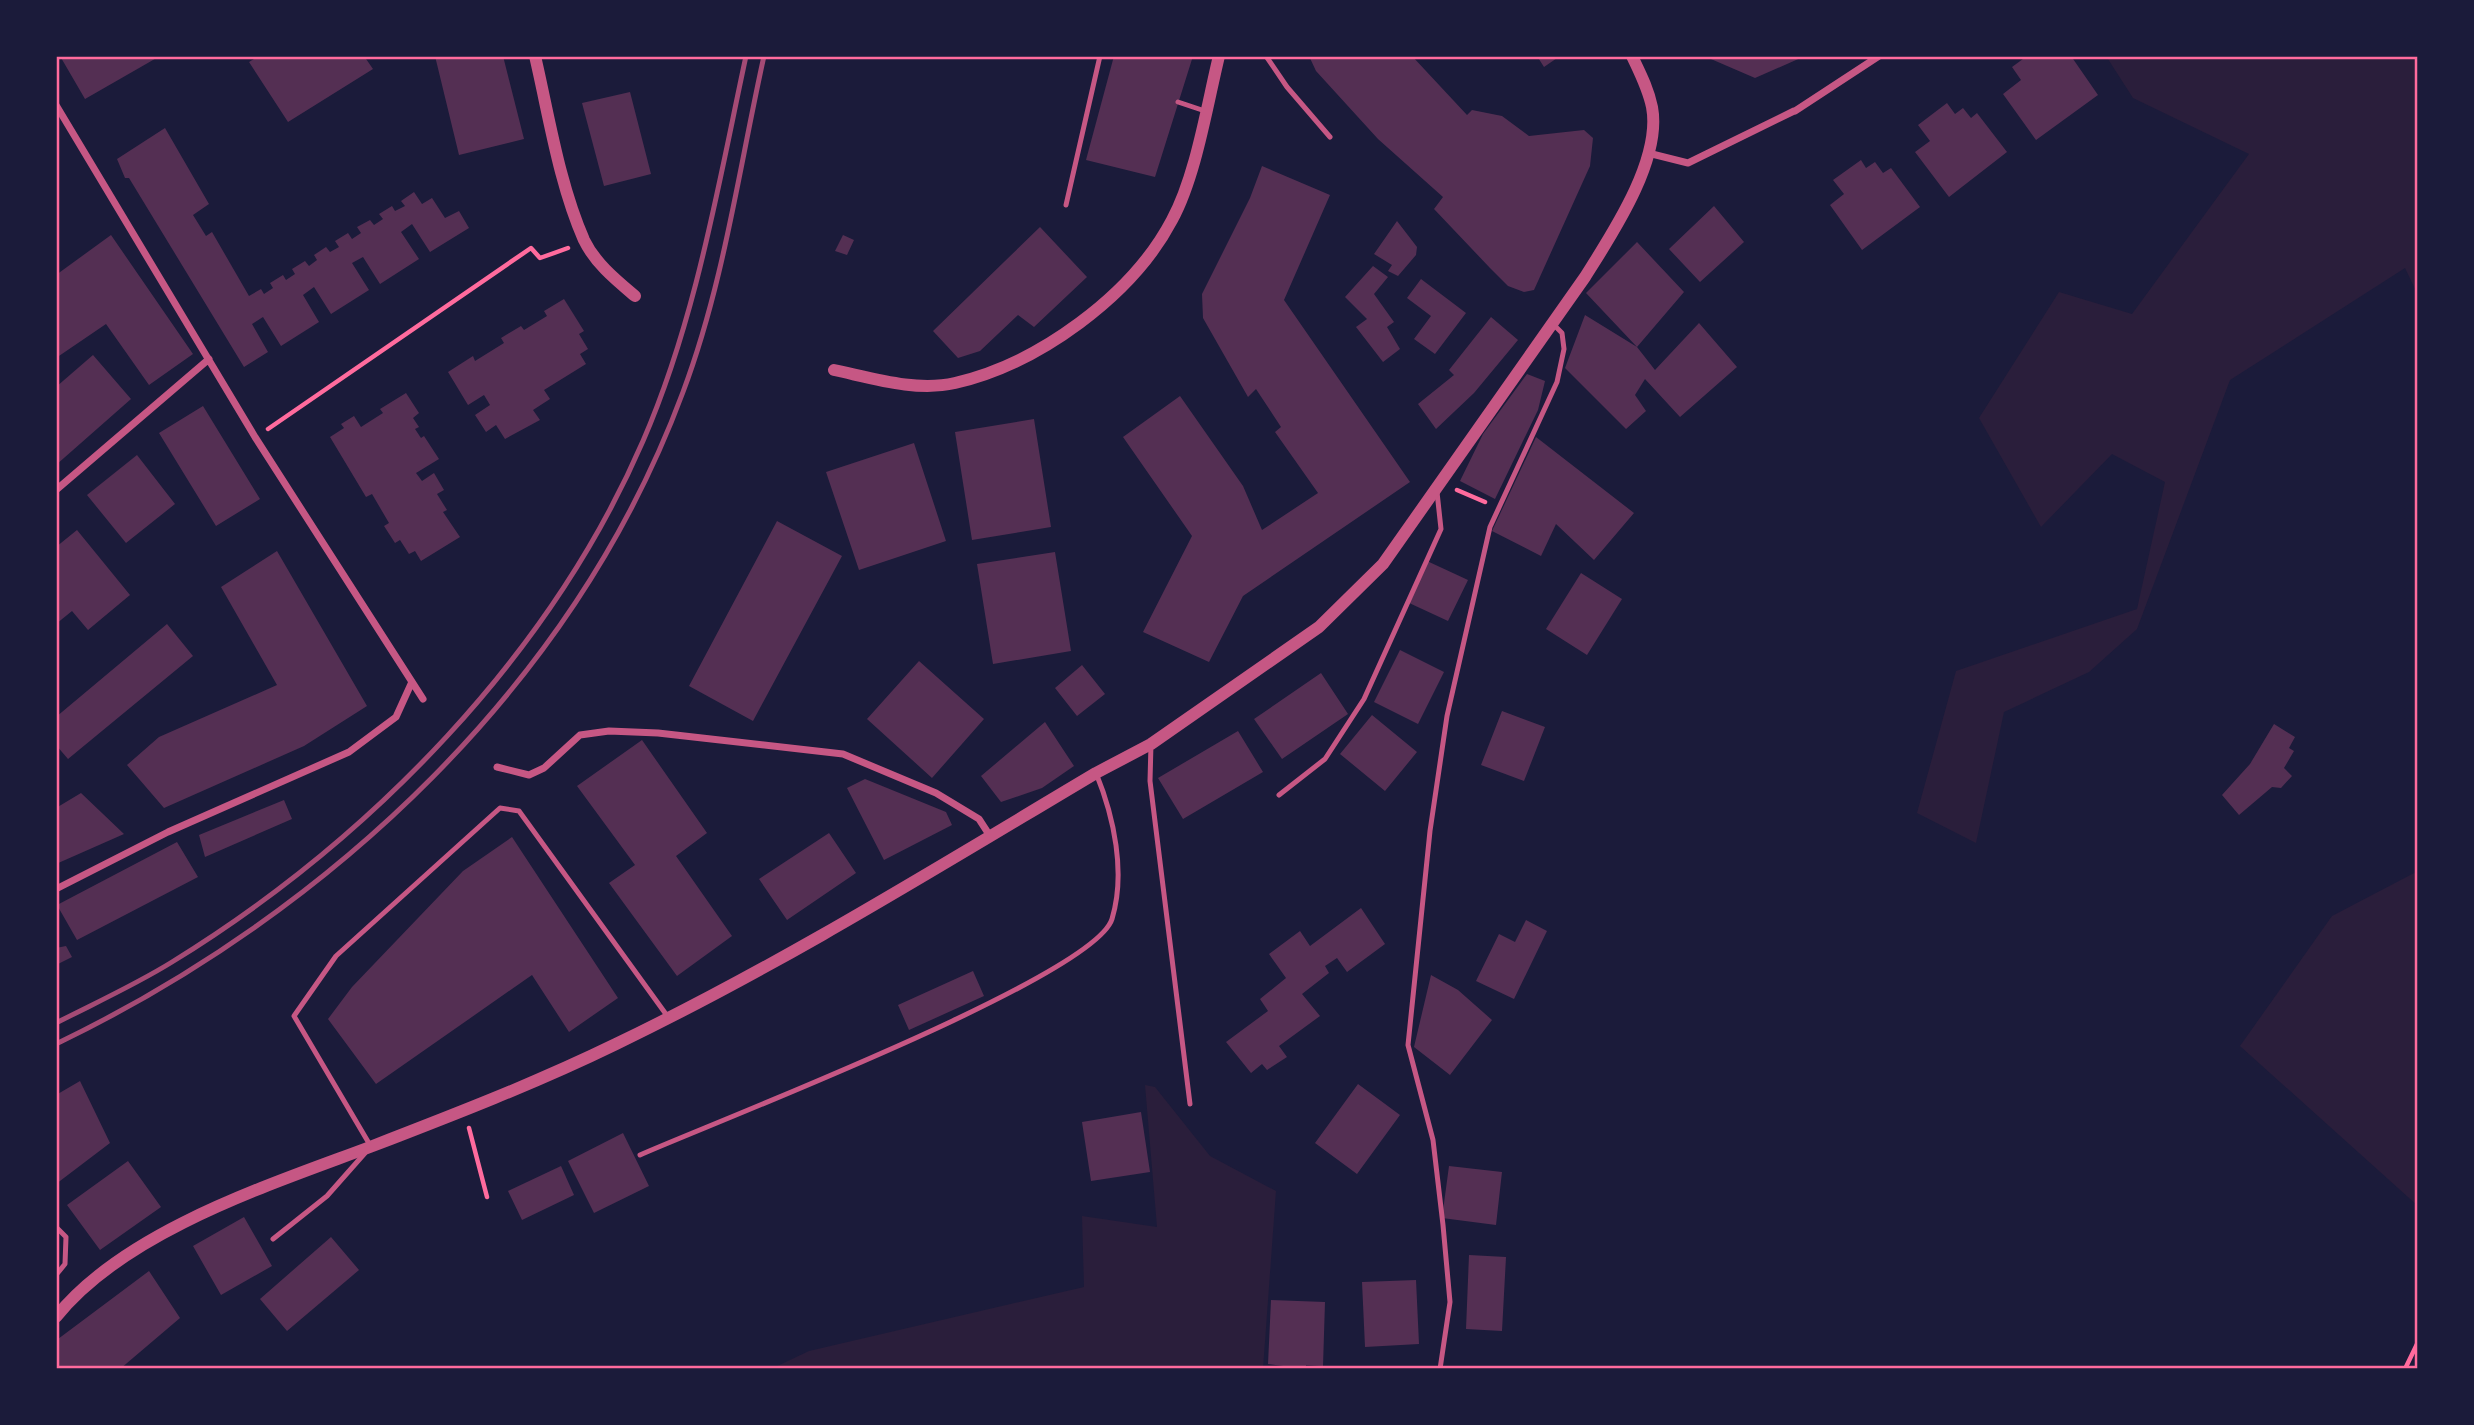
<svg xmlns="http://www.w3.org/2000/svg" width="2474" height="1425" font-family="Poppins,sans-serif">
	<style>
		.green { fill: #2a1e3b }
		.building { fill: #542f53 }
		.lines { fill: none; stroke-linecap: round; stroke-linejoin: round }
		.path { stroke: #ff6b9d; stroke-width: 4.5 }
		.service { stroke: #c65784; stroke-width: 5 }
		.minor { stroke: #c65784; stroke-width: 7 }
		.tertiary { stroke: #c65784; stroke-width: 12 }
		.rail { stroke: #a44b75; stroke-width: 5 }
		.neatline { fill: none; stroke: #ff6b9d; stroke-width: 2.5 }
	</style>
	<rect width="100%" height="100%" fill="#1b1b3a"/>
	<!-- green -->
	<path class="green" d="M 2106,56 L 2418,56 L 2418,295 L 2405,268 L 2230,380 L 2137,629 L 2089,672 L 2004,712 L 1976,843 L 1917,813 L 1956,671 L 2137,609 L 2165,482 L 2112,454 L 2041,527 L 1979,418 L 2059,292 L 2132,314 L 2249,154 L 2133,98 Z
		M 2418,871 L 2418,1206 L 2240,1046 L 2332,916 Z
		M 1145,1085 L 1155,1087 L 1210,1156 L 1276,1191 L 1263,1369 L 771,1369 L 809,1351 L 1084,1287 L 1082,1216 L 1157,1227 Z"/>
	<!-- building -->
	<path class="building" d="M 60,56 L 160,56 L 85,99 Z
		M 259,56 L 364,56 L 373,69 L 288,122 L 249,62 Z
		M 435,56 L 503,56 L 524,139 L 459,155 Z
		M 1114,56 L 1193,56 L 1155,177 L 1086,160 Z
		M 1309,56 L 1412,56 L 1467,115 L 1472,110 L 1502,116 L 1529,136 L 1584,130 L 1593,138 L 1590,166 L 1534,290 L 1524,292 L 1508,286 L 1490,268 L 1434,209 L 1443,197 L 1378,139 L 1316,71 Z
		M 1537,56 L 1560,56 L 1544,67 Z
		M 1704,56 L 1805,56 L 1755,78 Z
		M 2027,56 L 2071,56 L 2098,95 L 2036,140 L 2003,94 L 2021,80 L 2012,67 Z
		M 630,92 L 651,174 L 604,186 L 582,103 Z
		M 1947,103 L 1955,114 L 1963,108 L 1971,118 L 1977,113 L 2007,152 L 1949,197 L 1915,152 L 1930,141 L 1918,125 Z
		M 165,128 L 209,204 L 193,215 L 206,236 L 212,232 L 249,296 L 261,289 L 264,294 L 273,288 L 270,283 L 283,275 L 286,280 L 295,274 L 292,269 L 305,261 L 309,266 L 317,260 L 314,255 L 326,247 L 330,252 L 339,247 L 335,241 L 348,233 L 352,239 L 361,233 L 357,227 L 370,220 L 374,225 L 383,219 L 379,214 L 392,206 L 395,211 L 405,206 L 401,201 L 414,192 L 422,204 L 432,198 L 445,218 L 459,211 L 469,228 L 430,252 L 412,224 L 401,232 L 419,259 L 380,284 L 363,257 L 352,263 L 369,290 L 331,314 L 314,287 L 303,295 L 319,322 L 281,346 L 263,317 L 252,324 L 268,352 L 244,367 L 129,178 L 125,178 L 117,159 Z
		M 1861,160 L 1866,168 L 1875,162 L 1883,173 L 1891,168 L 1920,207 L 1862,250 L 1830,205 L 1844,194 L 1833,180 Z
		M 1262,166 L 1330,195 L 1284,300 L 1410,482 L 1243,596 L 1209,662 L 1143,632 L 1192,536 L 1123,437 L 1180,396 L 1243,486 L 1262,530 L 1318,493 L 1275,432 L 1281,427 L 1256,389 L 1248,397 L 1203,318 L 1202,294 L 1250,198 Z
		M 1714,206 L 1744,242 L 1700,282 L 1669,249 Z
		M 1397,221 L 1417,247 L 1416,255 L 1398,276 L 1388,271 L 1392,265 L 1374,254 Z
		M 1040,227 L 1087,277 L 1034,327 L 1018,315 L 980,351 L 958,358 L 933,331 Z
		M 111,235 L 193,354 L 149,385 L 106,324 L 56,358 L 56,275 Z
		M 843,235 L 854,240 L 847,255 L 835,251 Z
		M 1637,242 L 1684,292 L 1637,347 L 1586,293 Z
		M 1373,266 L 1388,277 L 1374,294 L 1394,322 L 1387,327 L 1400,349 L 1383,362 L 1356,327 L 1367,319 L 1345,297 Z
		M 1421,279 L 1466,313 L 1435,354 L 1414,339 L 1431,316 L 1407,298 Z
		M 564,299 L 584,331 L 579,334 L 588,349 L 580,354 L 586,364 L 544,390 L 550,399 L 533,410 L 540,420 L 505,439 L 496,425 L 486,432 L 475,415 L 490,405 L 484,395 L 468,405 L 448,372 L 473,356 L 475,361 L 504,343 L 501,338 L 521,326 L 524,330 L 547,316 L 544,311 Z
		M 1585,315 L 1637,347 L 1655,370 L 1699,323 L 1737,367 L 1680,417 L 1645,379 L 1635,395 L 1646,411 L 1626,429 L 1565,368 Z
		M 1491,317 L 1518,340 L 1474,393 L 1436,429 L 1418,404 L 1454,375 L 1449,370 Z
		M 93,355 L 131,399 L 56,465 L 56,387 Z
		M 1527,374 L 1545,381 L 1538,410 L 1495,499 L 1460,481 L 1483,434 Z
		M 406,393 L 419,413 L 413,418 L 419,427 L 415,429 L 421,438 L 424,436 L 439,459 L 416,473 L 422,481 L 434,473 L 444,490 L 437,494 L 447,510 L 443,512 L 460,537 L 421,561 L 415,551 L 409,554 L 400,540 L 395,543 L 384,526 L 389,523 L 372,494 L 366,497 L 330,437 L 344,428 L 341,424 L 354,416 L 361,427 L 383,413 L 380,409 Z
		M 203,406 L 260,499 L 216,526 L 159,433 Z
		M 1034,419 L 1051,527 L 972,540 L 955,432 Z
		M 1536,437 L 1634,513 L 1594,560 L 1556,524 L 1541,556 L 1492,531 Z
		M 914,443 L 946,541 L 859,570 L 826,472 Z
		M 137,455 L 175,504 L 126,543 L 87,495 Z
		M 777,521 L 842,556 L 753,721 L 689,686 Z
		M 77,530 L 130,595 L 88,630 L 72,611 L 56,624 L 56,547 Z
		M 277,551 L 367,706 L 304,746 L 164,808 L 127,765 L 159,737 L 277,685 L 221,587 Z
		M 1055,552 L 1071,651 L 993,664 L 977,564 Z
		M 1427,561 L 1468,580 L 1448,621 L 1407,602 Z
		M 1581,573 L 1622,599 L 1587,655 L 1546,629 Z
		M 167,624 L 193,656 L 68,759 L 56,745 L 56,717 Z
		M 1400,650 L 1444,672 L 1418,724 L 1374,702 Z
		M 919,661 L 984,719 L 932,778 L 867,719 Z
		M 1082,665 L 1105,694 L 1077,716 L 1055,688 Z
		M 1321,673 L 1348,714 L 1282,759 L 1254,719 Z
		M 1502,711 L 1545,727 L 1524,781 L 1481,765 Z
		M 1372,715 L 1417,752 L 1385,791 L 1340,754 Z
		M 1045,722 L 1074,766 L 1042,788 L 1001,802 L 981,776 Z
		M 2274,724 L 2295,737 L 2289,748 L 2294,751 L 2284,768 L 2292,776 L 2281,788 L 2272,787 L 2239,815 L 2222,795 L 2250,764 Z
		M 1238,731 L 1263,772 L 1183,819 L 1158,778 Z
		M 642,740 L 707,833 L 676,856 L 732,936 L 677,976 L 609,883 L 635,865 L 577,786 Z
		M 865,779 L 946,812 L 952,825 L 884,860 L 847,788 Z
		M 81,793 L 124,834 L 56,864 L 56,808 Z
		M 284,800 L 292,819 L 205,857 L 199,835 Z
		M 829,833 L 856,873 L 787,920 L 759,879 Z
		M 512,837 L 618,998 L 569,1032 L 532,975 L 376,1084 L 328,1019 L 352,987 L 463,871 Z
		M 177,842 L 198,877 L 77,940 L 57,905 Z
		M 1361,908 L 1385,944 L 1347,972 L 1337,958 L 1325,966 L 1329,973 L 1302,994 L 1320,1016 L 1279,1046 L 1287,1057 L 1267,1070 L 1262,1064 L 1251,1073 L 1226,1042 L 1268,1011 L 1260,999 L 1286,978 L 1269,954 L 1300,931 L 1310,946 Z
		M 1526,920 L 1547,931 L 1514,999 L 1476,981 L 1499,934 L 1515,942 Z
		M 66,946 L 72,957 L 56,965 L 56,948 Z
		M 973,971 L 984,996 L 909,1030 L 898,1005 Z
		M 1431,975 L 1458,990 L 1492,1020 L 1450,1075 L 1414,1047 Z
		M 80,1081 L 110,1143 L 56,1184 L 56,1095 Z
		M 1358,1084 L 1400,1115 L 1357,1174 L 1315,1143 Z
		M 1141,1112 L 1150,1172 L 1091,1181 L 1082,1122 Z
		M 623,1133 L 649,1186 L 594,1213 L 568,1161 Z
		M 128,1161 L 161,1207 L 100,1250 L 67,1205 Z
		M 561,1166 L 574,1195 L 522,1220 L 508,1191 Z
		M 1449,1166 L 1502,1172 L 1496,1225 L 1442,1218 Z
		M 244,1217 L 272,1266 L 221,1295 L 193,1246 Z
		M 331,1237 L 359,1270 L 287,1331 L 260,1299 Z
		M 1469,1255 L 1506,1257 L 1502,1331 L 1466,1329 Z
		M 149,1271 L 180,1318 L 120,1369 L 56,1369 L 58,1339 Z
		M 1416,1280 L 1419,1344 L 1365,1347 L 1362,1282 Z
		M 1271,1300 L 1325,1302 L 1323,1366 L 1306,1365 L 1306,1369 L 1268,1364 Z"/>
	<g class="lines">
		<!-- path -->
		<path class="path" d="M 268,429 L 531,248 L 540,258 L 568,248
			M 1457,490 L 1485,502
			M 469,1128 L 487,1197
			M 2405,1369 L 2418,1342"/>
		<!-- service -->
		<path class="service" d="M 1266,56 L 1287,87 L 1330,137
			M 1178,102 L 1205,111
			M 1066,205 L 1100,56
			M 1151,744 L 1150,781 L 1190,1104
			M 1279,795 L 1325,759 L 1364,699 L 1441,529 L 1437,492
			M 370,1145 L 294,1016 L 336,956 L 500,808 L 519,811 L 668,1017
			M 640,1155 C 712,1123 1094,977 1112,919 C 1126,873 1114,817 1096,773
			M 56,1227 L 66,1237 L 65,1264 L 56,1275
			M 273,1239 L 327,1196 L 365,1153
			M 1440,1369 L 1450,1302 L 1443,1225 L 1433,1140 L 1408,1045 L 1430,831 L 1447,716 L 1490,527 L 1557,382 L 1564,349 L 1562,333 L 1552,323"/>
		<!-- minor -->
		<path class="minor" d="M 56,105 L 255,437 L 423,699
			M 1795,111 L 1879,56
			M 1648,153 L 1688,163 L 1794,111
			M 56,490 L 209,359
			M 497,767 L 529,775 L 544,768 L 580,735 L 609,731 L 658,733 L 843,754 L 936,793 L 979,819 L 990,836
			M 56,889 L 168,832 L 349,752 L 396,717 L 411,684"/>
		<!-- tertiary -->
		<path class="tertiary" d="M 535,56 C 549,116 559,183 584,240 C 595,263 616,280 635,296
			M 834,370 C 872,378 916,392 955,383 C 1038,364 1132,296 1172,220 C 1196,176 1207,105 1219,56
			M 56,1317 C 125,1231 269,1185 370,1147 C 453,1115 536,1083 616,1044 C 782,964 938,867 1096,773 L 1151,744 L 1319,627 L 1383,564 L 1585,277 C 1612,234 1662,160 1652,107 C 1648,88 1640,73 1632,56"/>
		<!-- rail -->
		<path class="rail" d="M 56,1023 C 95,1003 135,985 172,962 C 370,840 550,656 643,441 C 696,319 718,186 746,56
			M 56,1044 C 332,911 575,683 683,392 C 724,283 739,168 764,56"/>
	</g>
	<!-- border -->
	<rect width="2474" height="1425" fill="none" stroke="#1b1b3a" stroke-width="116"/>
	<rect x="58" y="58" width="2358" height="1309" class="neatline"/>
</svg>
